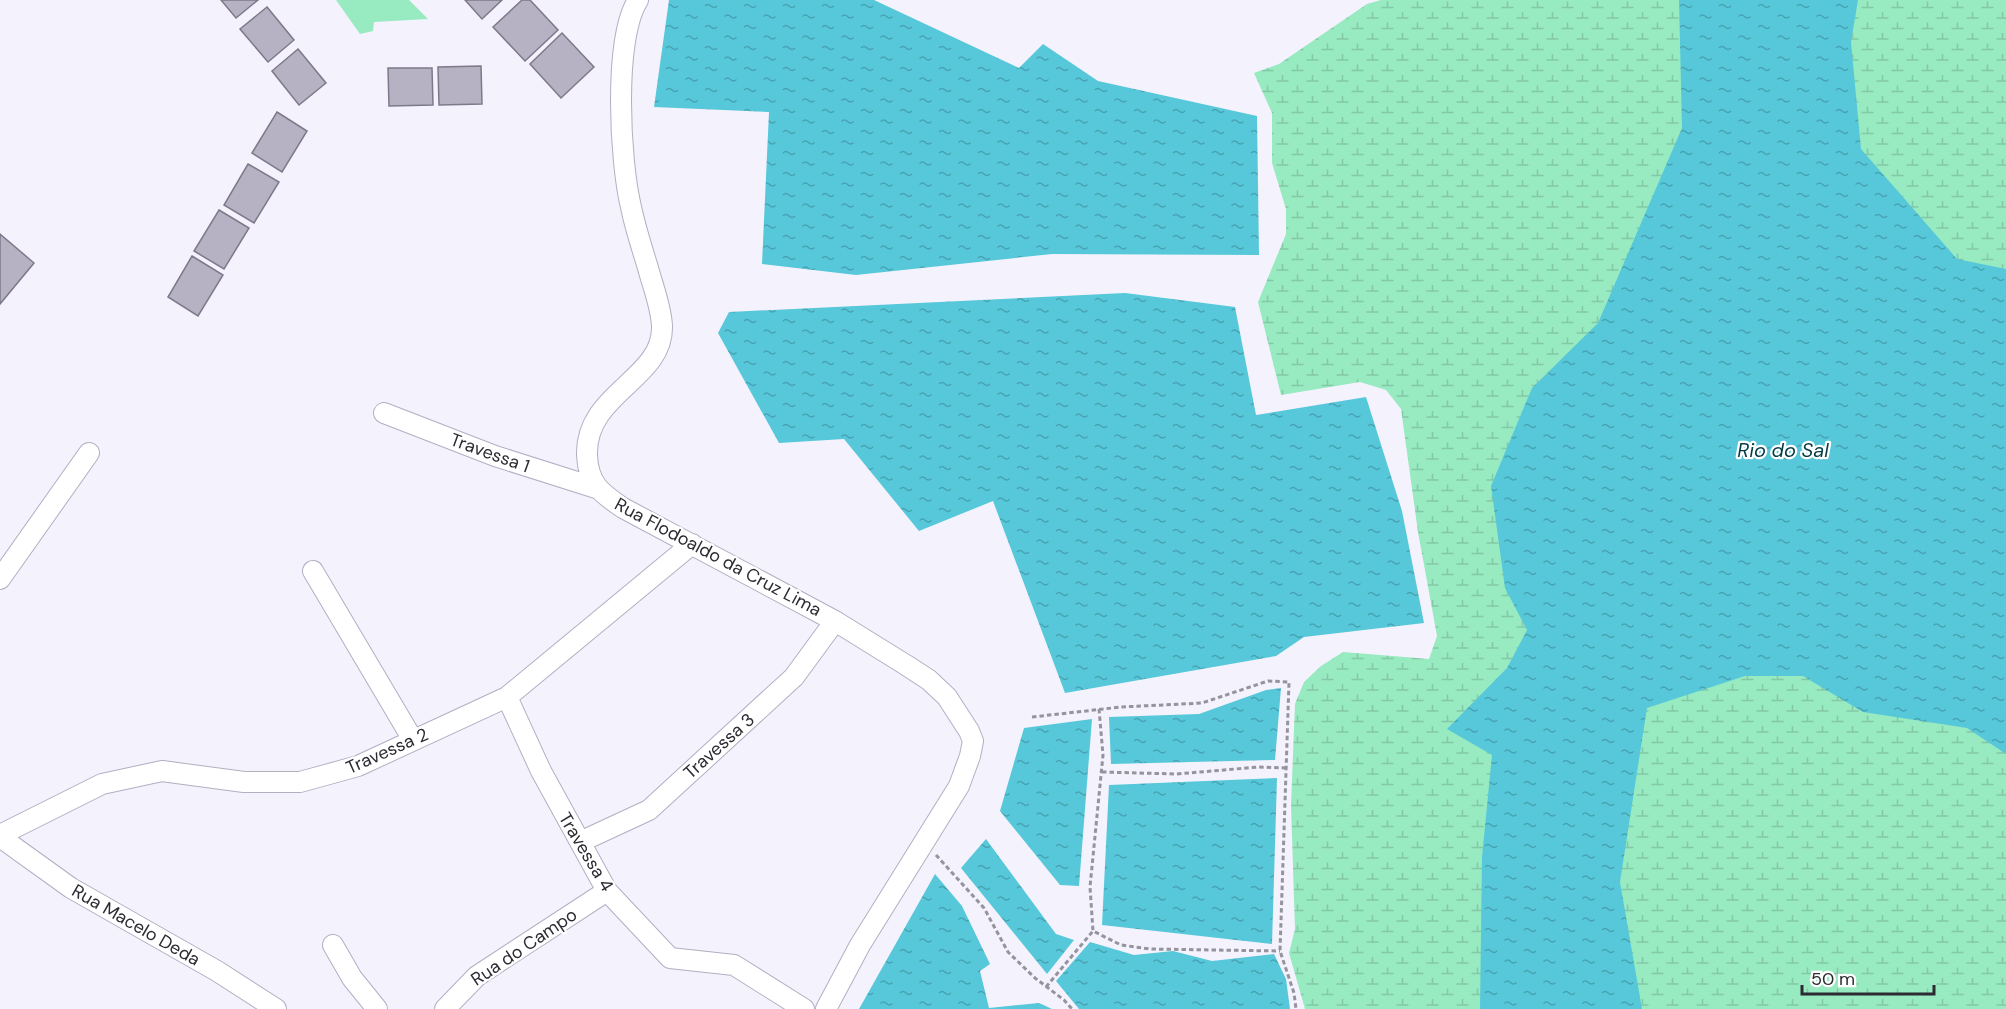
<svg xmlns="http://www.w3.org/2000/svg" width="2006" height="1009" font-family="'DM Sans',sans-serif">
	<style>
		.wetland { fill: url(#wetland-marsh) }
		.park { fill: #98eac1 }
		.water { fill: url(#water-ripples) }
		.building { fill: #b6b1c3; stroke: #7e798a; stroke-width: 1.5 }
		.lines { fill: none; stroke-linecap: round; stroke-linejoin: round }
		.street-casing { stroke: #b1afc2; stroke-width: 22 }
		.path { stroke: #95949d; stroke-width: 3; stroke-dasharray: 4.5 3; stroke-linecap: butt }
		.street { stroke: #fff; stroke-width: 20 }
		.labels { text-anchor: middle; stroke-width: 4.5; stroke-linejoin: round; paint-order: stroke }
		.street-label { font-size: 18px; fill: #2c2b32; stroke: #fff }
		.water-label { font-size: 20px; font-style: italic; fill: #063d45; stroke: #fff }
	</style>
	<defs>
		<pattern id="wetland-marsh" width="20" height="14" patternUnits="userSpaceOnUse" patternTransform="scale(1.5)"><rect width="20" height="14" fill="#98eac1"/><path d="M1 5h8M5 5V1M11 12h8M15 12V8" fill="none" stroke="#83c9a6"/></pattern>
		<pattern id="water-ripples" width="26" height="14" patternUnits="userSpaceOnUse" patternTransform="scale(1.5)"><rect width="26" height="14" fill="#56c8da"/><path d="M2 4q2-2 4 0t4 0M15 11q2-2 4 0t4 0" fill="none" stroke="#47a3b1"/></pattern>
	</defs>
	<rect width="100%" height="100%" fill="#f3f2fd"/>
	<!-- wetland -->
	<path class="wetland" d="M 1381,0 L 2006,0 L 2006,1009 L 1305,1009 L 1289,953 L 1295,929 L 1291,805 L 1295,704 L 1304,682 L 1321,666 L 1343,652 L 1429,659 L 1437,636 L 1418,532 L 1401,409 L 1386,390 L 1360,382 L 1281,395 L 1258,302 L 1286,234 L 1286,209 L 1272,163 L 1272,113 L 1254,73 L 1279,64 L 1367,4 Z"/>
	<!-- park -->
	<path class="park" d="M 336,0 L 409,0 L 428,19 L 374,22 L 373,31 L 360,34 Z"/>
	<!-- water -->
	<path class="water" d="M 669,0 L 874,0 L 1019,68 L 1043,44 L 1098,81 L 1257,116 L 1259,255 L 1052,254 L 856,275 L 762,264 L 769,112 L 654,107 Z
		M 1679,0 L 1858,0 L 1851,42 L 1861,149 L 1957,259 L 2006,269 L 2006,754 L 1967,728 L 1863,712 L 1803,676 L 1745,676 L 1647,708 L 1620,882 L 1642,1009 L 1480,1009 L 1482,857 L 1492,755 L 1447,729 L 1507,668 L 1527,630 L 1505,588 L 1491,486 L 1532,388 L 1598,323 L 1682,128 Z
		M 1125,293 L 1235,307 L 1256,415 L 1366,397 L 1402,511 L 1424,623 L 1304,637 L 1276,656 L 1065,693 L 993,501 L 919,531 L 844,439 L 779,443 L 718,333 L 729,312 Z
		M 1281,688 L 1275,760 L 1111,764 L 1109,717 L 1199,714 L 1266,690 Z
		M 1092,719 L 1079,886 L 1060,885 L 1000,811 L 1024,728 Z
		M 1277,778 L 1272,944 L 1102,925 L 1109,785 Z
		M 986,839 L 1056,934 L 1074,940 L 1047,974 L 961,868 Z
		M 935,874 L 962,906 L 990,964 L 980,971 L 989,1008 L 1039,1003 L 1052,1009 L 859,1009 Z
		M 1090,942 L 1134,955 L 1173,951 L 1212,961 L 1274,954 L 1286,979 L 1290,1009 L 1079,1009 L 1056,981 Z"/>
	<!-- building -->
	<path class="building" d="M 221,0 L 258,0 L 236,18 Z
		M 465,0 L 502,0 L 482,19 Z
		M 522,0 L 530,0 L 558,30 L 525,61 L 493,27 Z
		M 267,7 L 294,40 L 268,62 L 240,29 Z
		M 562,33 L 594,67 L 561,98 L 530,64 Z
		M 298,49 L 326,83 L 299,105 L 272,71 Z
		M 481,66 L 482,104 L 439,105 L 438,67 Z
		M 388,68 L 432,68 L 433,105 L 389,106 Z
		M 277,112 L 307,131 L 282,172 L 252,153 Z
		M 248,164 L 279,182 L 254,223 L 224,205 Z
		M 219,210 L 249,228 L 224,269 L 194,251 Z
		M 0,234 L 34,263 L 0,304 Z
		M 192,256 L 223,275 L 198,316 L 168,297 Z"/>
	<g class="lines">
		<defs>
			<path id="street" d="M 638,0 C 613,39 620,162 631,207 C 635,227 642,248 648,268 C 653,287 661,306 662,326 C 664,379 585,393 587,455 C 588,484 601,493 623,508 L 835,621 L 906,665 L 929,680 L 947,697 L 969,731 L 973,741 L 970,756 L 959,786 L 860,945 L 826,1009
				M 384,413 L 495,456 L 596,488
				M 313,571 L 413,740
				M 0,579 L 89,453
				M 507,697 L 541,771 L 607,891 L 670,958 L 734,965 L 804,1009
				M 0,835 L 102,784 L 162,771 L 244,782 L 300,782 L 358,766 L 507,697 L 692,544
				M 0,837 L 71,888 L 217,971 L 276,1009
				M 580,842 L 649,810 L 794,677 L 835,621
				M 333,945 L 352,978 L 377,1009
				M 445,1009 L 477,976 L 607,891"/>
		</defs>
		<!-- street casing -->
		<use href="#street" class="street-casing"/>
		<!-- path -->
		<path class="path" d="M 1099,709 L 1103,755 L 1090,887 L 1093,931 L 1121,945 L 1150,949 L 1280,951
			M 1032,717 L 1121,707 L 1202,703 L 1268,681 L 1289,682 L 1280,951 L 1294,993 L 1296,1009
			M 1102,772 L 1176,774 L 1259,767 L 1286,768
			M 936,855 L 984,908 L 1008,952 L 1035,978 L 1064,1000 L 1072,1009
			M 1046,987 L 1093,931"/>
		<!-- street -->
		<use href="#street" class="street"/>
	</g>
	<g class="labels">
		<!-- street labels -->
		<g class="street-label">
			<text transform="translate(490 453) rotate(20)" y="6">Travessa 1</text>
			<text transform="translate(718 557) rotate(28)" y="6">Rua Flodoaldo da Cruz Lima</text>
			<text transform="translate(719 746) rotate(-42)" y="6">Travessa 3</text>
			<text transform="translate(387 751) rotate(-24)" y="6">Travessa 2</text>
			<text transform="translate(586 852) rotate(59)" y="6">Travessa 4</text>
			<text transform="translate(136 925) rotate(30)" y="6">Rua Macelo Deda</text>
			<text transform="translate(524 947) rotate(-34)" y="6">Rua do Campo</text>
		</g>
		<!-- water labels -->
		<g class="water-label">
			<text x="1783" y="457">Rio do Sal</text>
		</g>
	</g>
	<!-- scale -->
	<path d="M1802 985v9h132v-9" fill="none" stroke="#2c2b32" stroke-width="3"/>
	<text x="1811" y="985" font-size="18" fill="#2c2b32" stroke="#ffffff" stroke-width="4.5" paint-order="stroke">50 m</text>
</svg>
